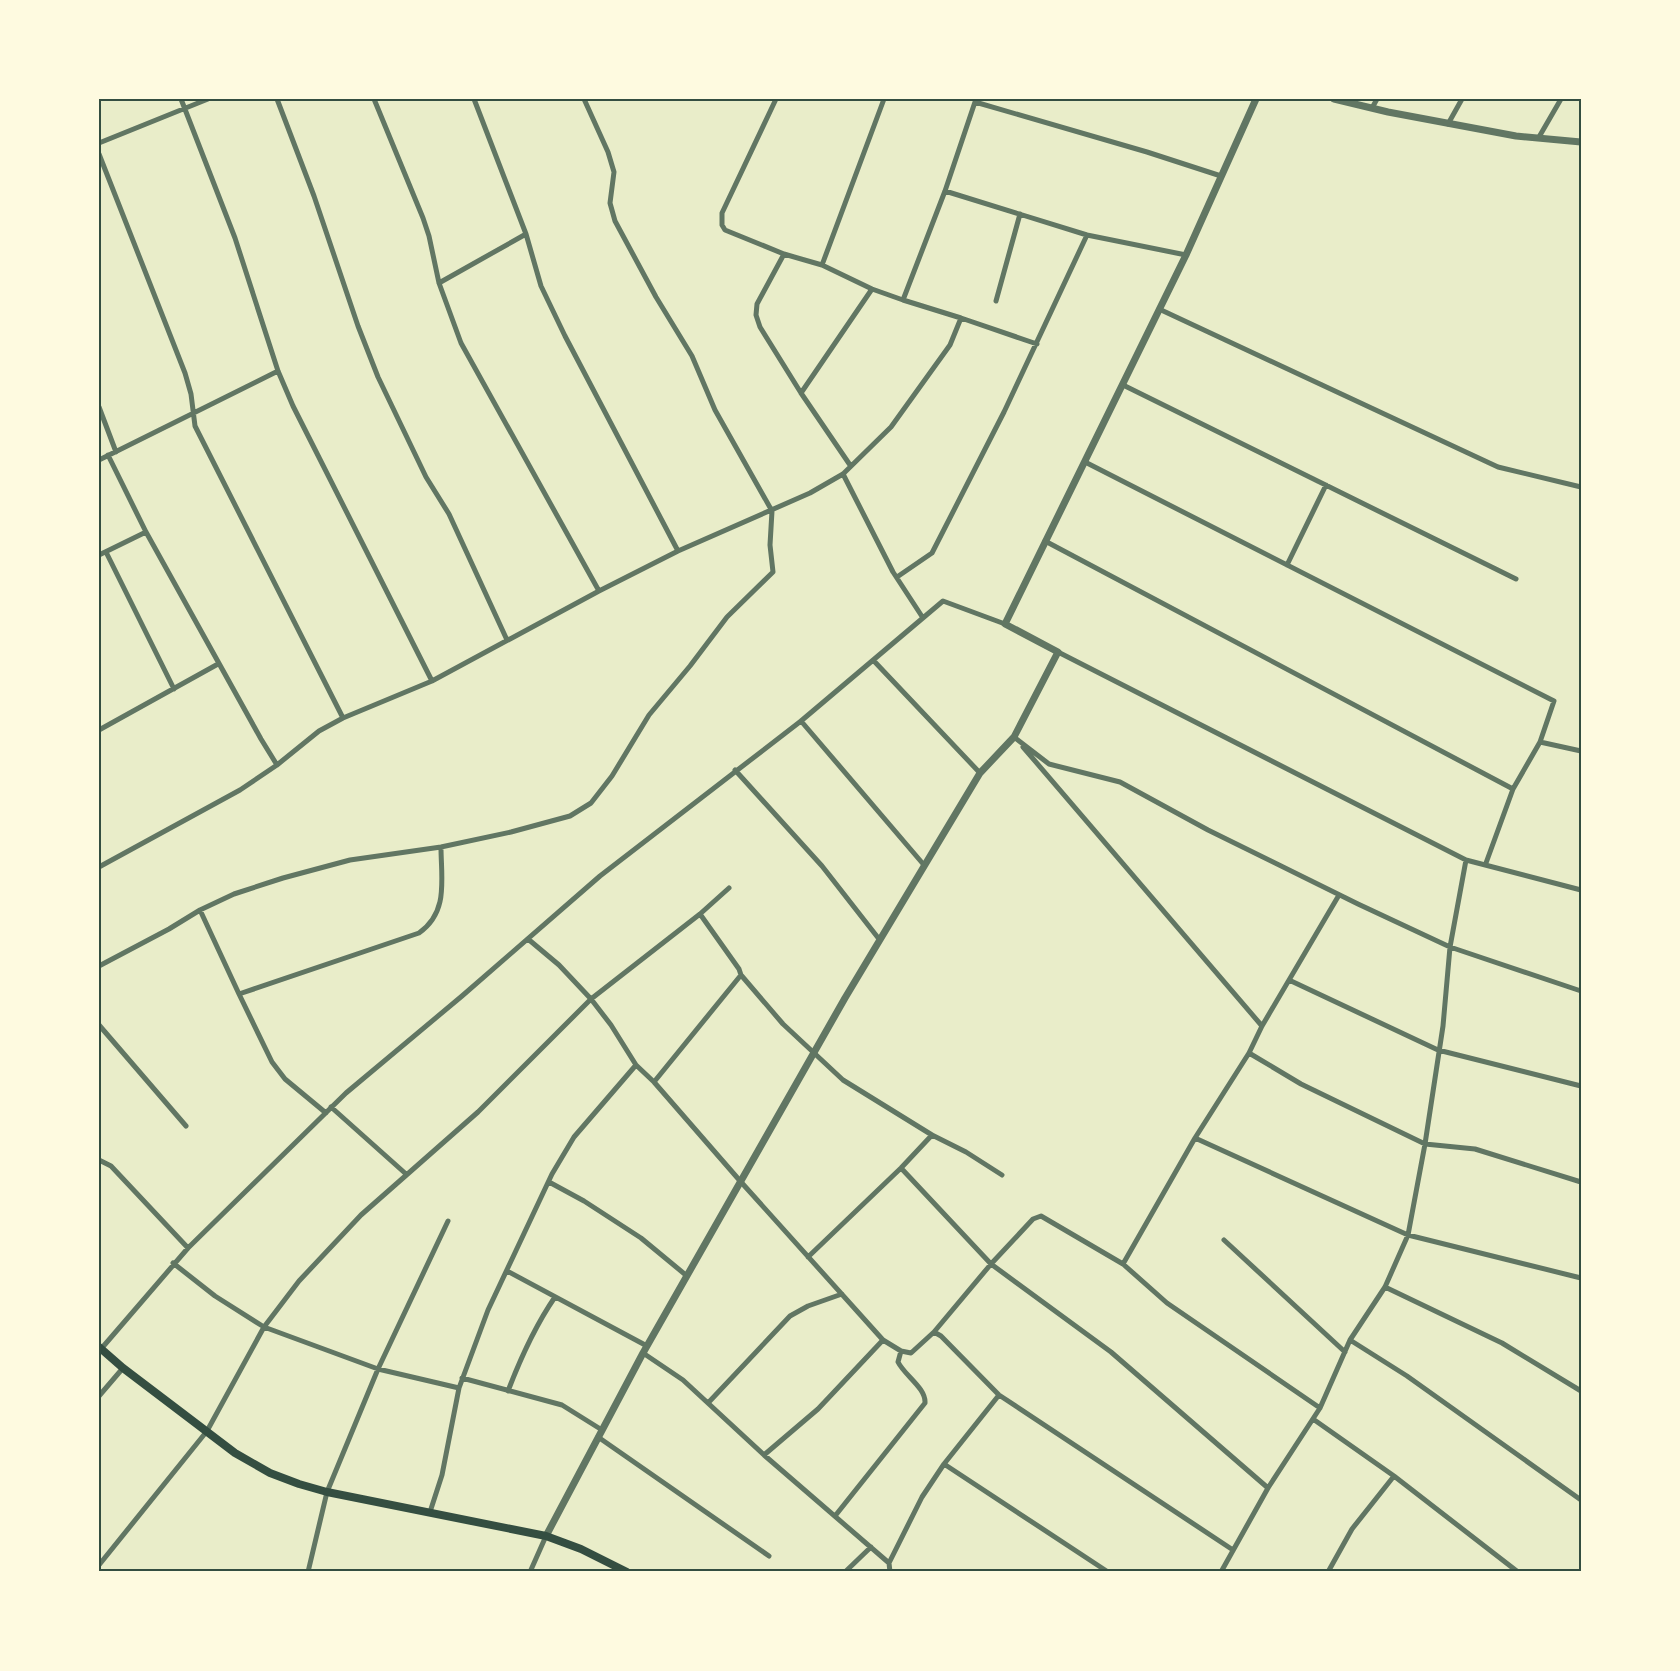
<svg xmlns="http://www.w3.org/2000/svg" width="1680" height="1671" font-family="'Exo 2',sans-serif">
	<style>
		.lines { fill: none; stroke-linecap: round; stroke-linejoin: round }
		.minor { stroke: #617663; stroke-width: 5 }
		.tertiary { stroke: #617663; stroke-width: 7 }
		.secondary { stroke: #344e41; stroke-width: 8 }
		.neatline { fill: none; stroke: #344e41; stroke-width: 2 }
	</style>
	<rect width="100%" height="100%" fill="#e9edc9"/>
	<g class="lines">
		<!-- minor -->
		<path class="minor" d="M 181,99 L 235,238 L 278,371 L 293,406 L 432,681
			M 277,99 L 314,196 L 358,326 L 378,377 L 426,477 L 449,514 L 507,640
			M 374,99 L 423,218 L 429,236 L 439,283 L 461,343 L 599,591
			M 474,99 L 526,234 L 541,286 L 565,336 L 678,551
			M 776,99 L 722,213 L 722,225 L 725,230 L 784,254 L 822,265 L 872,289 L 903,300
			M 975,102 L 1147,152 L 1221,176
			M 1372,108 L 1377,99
			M 1448,124 L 1462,99
			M 1539,137 L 1561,99
			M 99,143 L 208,99
			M 99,154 L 185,373 L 191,394 L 195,426 L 343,718
			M 945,191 L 1087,235 L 1186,255
			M 784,254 L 757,304 L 756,315 L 760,327 L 801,393 L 850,465
			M 822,265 L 884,99
			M 439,283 L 526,234
			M 996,301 L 1020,214
			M 1159,309 L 1498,467 L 1581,487
			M 961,318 L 1037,344
			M 1123,385 L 1516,579
			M 801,393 L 872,289
			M 99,407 L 116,452
			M 108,455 L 146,532 L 261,739 L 277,765
			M 99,460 L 278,371
			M 1085,462 L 1554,701 L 1540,742 L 1513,789 L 1486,863
			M 843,474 L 893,572 L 923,618
			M 1045,541 L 1513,789
			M 106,552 L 174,689
			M 99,555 L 146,532
			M 1287,565 L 1326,485
			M 897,577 L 932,553 L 1004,412 L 1087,235
			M 1058,652 L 1466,860 L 1581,890
			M 873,660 L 980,773
			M 801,721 L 924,865
			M 99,730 L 218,664
			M 1014,737 L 1049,764 L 1120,782 L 1208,830 L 1358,904 L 1450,947 L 1581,991
			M 1540,742 L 1581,751
			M 1023,747 L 1262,1026
			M 735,770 L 822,866 L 879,939
			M 99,867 L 240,790 L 277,765 L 319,731 L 343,718 L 432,681 L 599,591 L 678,551 L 810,493 L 843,474 L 891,427 L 950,345 L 961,318 L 903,300 L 945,191 L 976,99
			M 200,910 L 239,994 L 419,933 C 449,912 441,879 441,847
			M 700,914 L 739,969 L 741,975 L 783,1024 L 843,1080 L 932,1135
			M 528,939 L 559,965 L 591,999 L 611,1025 L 636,1065 L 654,1082 L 741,1182 L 883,1340 L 901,1351 L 911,1353 L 934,1332 L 991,1264 L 1033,1219 L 1041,1216 L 1123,1264 L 1167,1303 L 1320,1408
			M 99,966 L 169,929 L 200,910 L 234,894 L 283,878 L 350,860 L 441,847 L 511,832 L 570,816 L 591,803 L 612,776 L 649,715 L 690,666 L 727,617 L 773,572 L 770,545 L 772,511 L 715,410 L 692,356 L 656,297 L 615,221 L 610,203 L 614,172 L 608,152 L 584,99
			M 1289,980 L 1438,1050 L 1581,1086
			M 239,994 L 272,1062 L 285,1079 L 326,1113
			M 99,1025 L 186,1126
			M 1249,1053 L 1301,1084 L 1425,1144 L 1475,1149 L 1581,1182
			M 654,1082 L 741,975
			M 331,1107 L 406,1174
			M 1195,1138 L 1408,1235 L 1581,1278
			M 99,1160 L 111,1166 L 188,1248
			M 901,1168 L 991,1264 L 1111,1352 L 1268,1488
			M 549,1182 L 584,1201 L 641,1238 L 687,1276
			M 1224,1240 L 1345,1352
			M 808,1257 L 901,1168 L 932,1135 L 966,1152 L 1002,1175
			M 173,1263 L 215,1296 L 264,1327 L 378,1369 L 459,1388
			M 1123,1264 L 1195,1138 L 1249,1053 L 1262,1026 L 1339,895
			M 507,1271 L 647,1346
			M 1385,1287 L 1502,1343 L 1581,1391
			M 934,1332 L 941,1336 L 999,1395 L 1233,1550
			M 1350,1340 L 1407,1376 L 1581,1500
			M 101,1349 L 188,1248 L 346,1093 L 462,996 L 600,876 L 801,721 L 943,601 L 1005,624
			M 643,1353 L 683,1380 L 764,1455 L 889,1563
			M 462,1378 L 562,1405 L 602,1430
			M 508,1391 C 521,1357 535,1326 555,1297
			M 99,1396 L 123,1368
			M 708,1403 L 790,1316 L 808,1306 L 842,1294
			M 1313,1419 L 1394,1476 L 1518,1572
			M 598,1437 L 769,1556
			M 764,1455 L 818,1409 L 883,1340
			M 944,1464 L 1108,1572
			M 430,1512 L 442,1475 L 459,1388 L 488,1310 L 552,1174 L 574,1137 L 636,1065
			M 835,1516 L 925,1403 C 926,1388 905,1376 898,1362 L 901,1351
			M 99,1565 L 207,1431 L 264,1327 L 299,1281 L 361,1215 L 478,1112 L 591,999 L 700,914 L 729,888
			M 308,1572 L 327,1492 L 378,1369 L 448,1221
			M 530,1572 L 546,1536
			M 845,1572 L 871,1547
			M 890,1572 L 889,1563 L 922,1497 L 944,1464 L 999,1395
			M 1221,1572 L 1268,1488 L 1320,1408 L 1350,1340 L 1385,1287 L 1408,1235 L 1425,1144 L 1443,1026 L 1450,947 L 1466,860
			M 1328,1572 L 1352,1529 L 1394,1476"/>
		<!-- tertiary -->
		<path class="tertiary" d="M 1334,99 L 1388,112 L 1516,136 L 1581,142
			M 546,1536 L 643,1353 L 845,998 L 980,773 L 1014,737 L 1058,652 L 1005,624 L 1186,255 L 1256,99"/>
		<!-- secondary -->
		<path class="secondary" d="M 99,1347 L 123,1368 L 235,1453 L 270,1473 L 299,1484 L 327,1492 L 546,1536 L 581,1549 L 627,1572"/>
	</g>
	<!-- border -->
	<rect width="1680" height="1671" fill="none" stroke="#fefae0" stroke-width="201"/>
	<rect x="100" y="100" width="1480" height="1470" class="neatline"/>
</svg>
